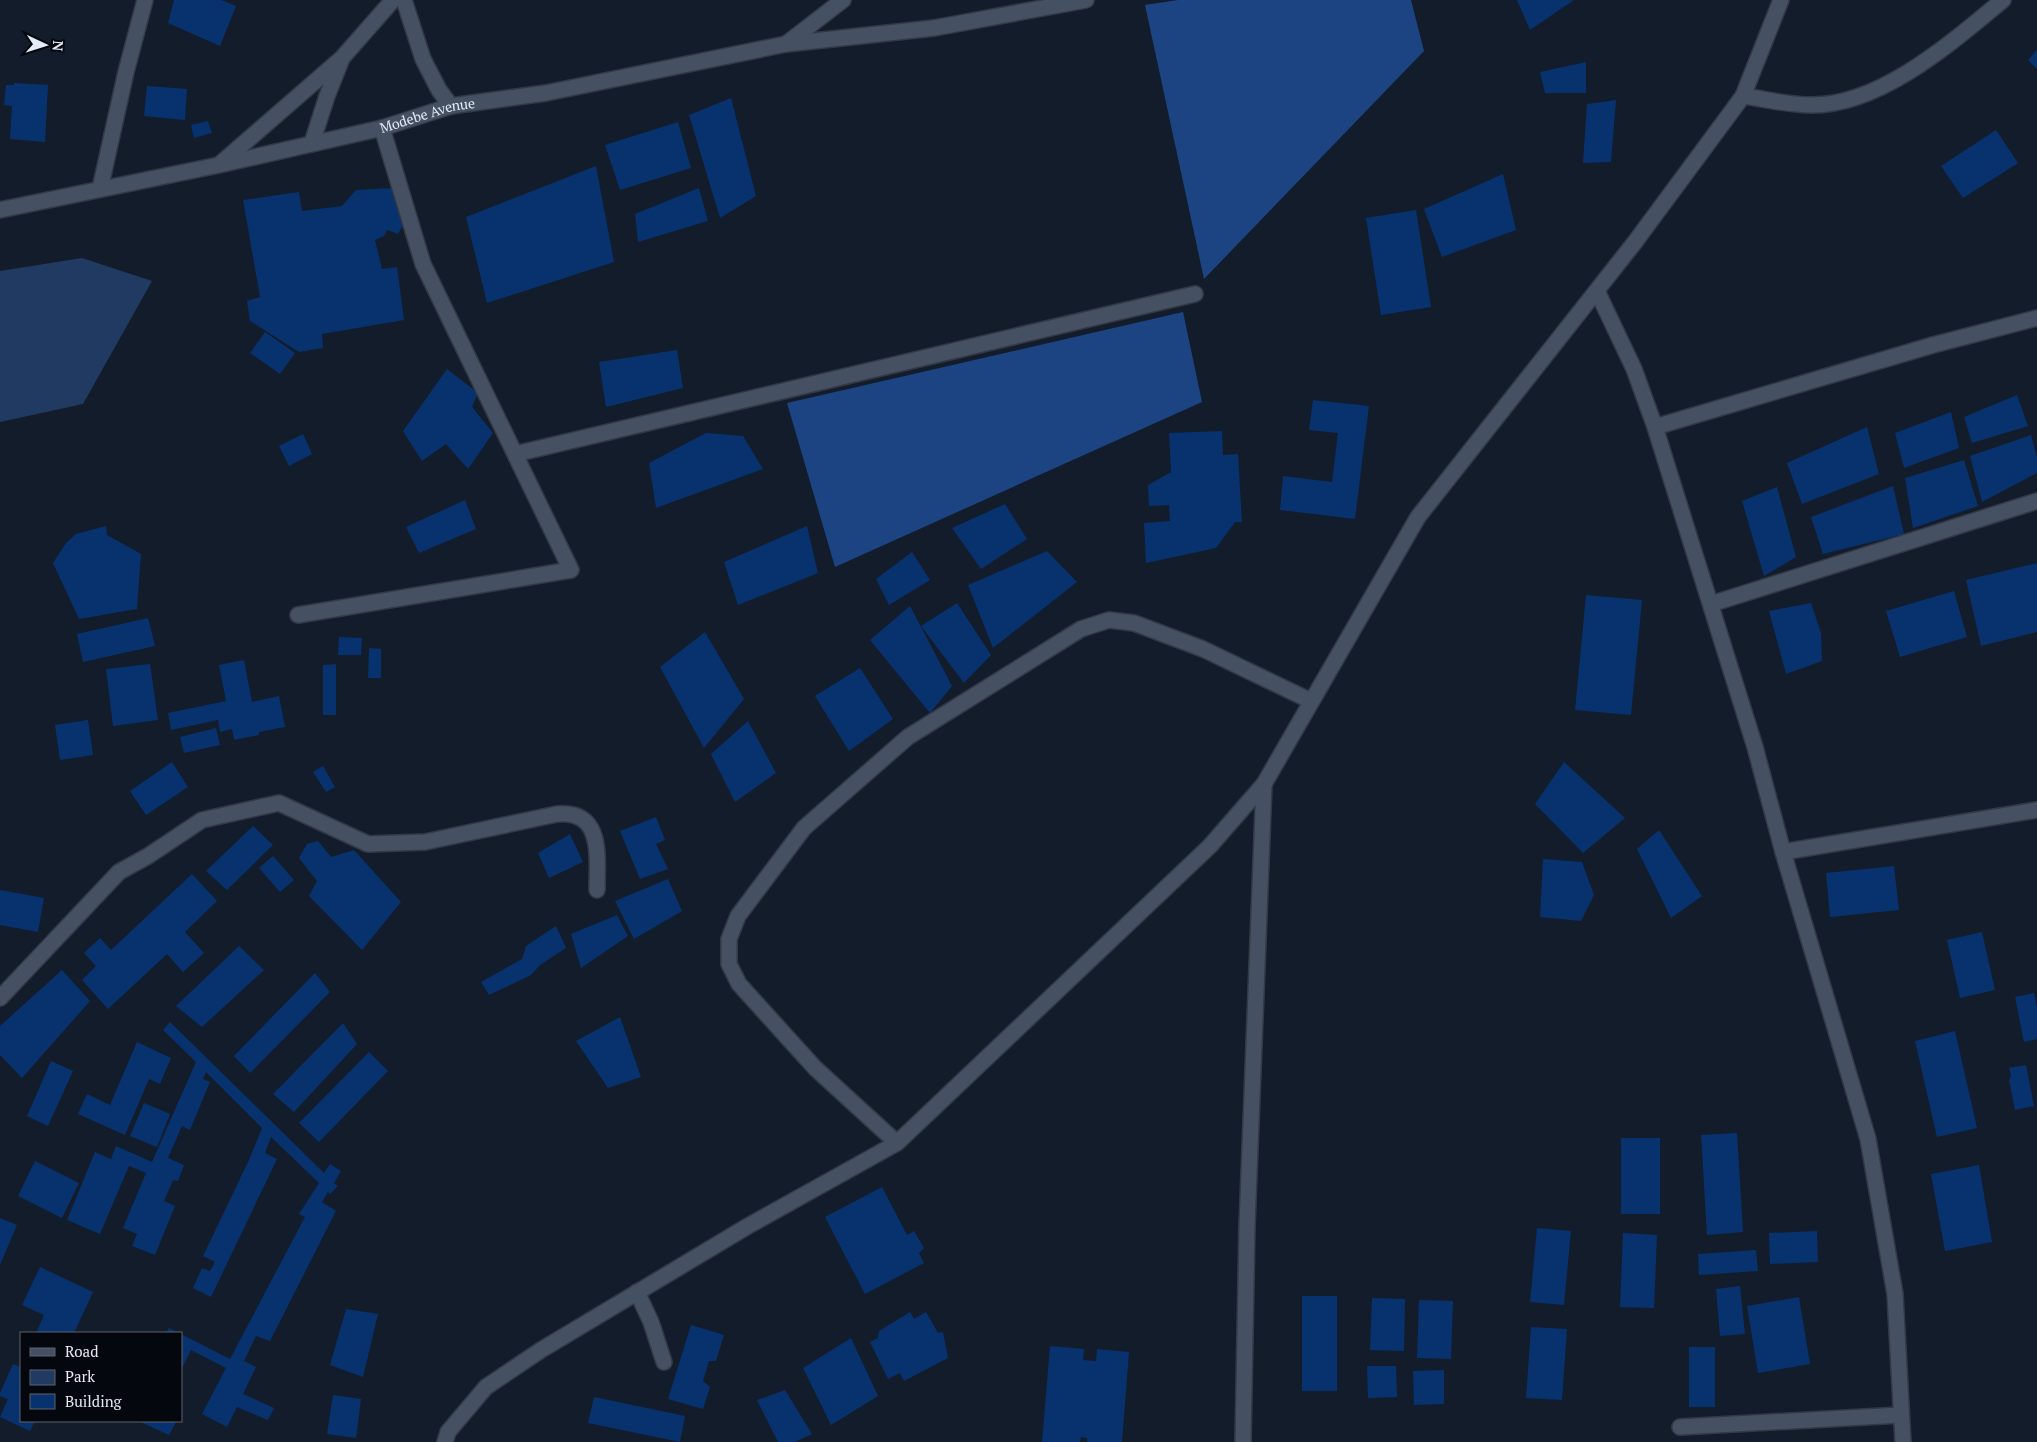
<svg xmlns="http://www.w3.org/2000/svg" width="2037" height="1442" font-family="'PT Serif',serif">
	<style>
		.green { fill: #213a61 }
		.forest { fill: #1c4482 }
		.building { fill: #08326e }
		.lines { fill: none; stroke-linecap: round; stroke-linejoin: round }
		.minor-casing { stroke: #343845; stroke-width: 18 }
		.minor { stroke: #455162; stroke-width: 15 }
		.labels { text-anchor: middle; stroke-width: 4.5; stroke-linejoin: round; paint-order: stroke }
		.street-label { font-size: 14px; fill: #e4ebf5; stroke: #04070d }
	</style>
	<rect width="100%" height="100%" fill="#131c2b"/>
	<!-- green -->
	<path class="green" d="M 82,258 L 152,281 L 83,404 L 0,422 L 0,271 Z"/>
	<!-- forest -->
	<path class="forest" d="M 1178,0 L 1411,0 L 1424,51 L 1204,279 L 1145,5 Z
		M 1183,312 L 1202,402 L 835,567 L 787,403 Z"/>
	<!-- building -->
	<path class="building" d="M 174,0 L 221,0 L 236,6 L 220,46 L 168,23 Z
		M 1517,0 L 1574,0 L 1530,30 Z
		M 2037,50 L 2037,69 L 2028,60 Z
		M 1586,62 L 1586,93 L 1545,93 L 1540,72 Z
		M 14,83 L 48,85 L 45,142 L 10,139 L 12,106 L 4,105 L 6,85 L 14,85 Z
		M 147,86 L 187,89 L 185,120 L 144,116 Z
		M 731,98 L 756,196 L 720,218 L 689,115 Z
		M 1616,100 L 1611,162 L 1583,163 L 1587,104 Z
		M 208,121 L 212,133 L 194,138 L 191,125 Z
		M 678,122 L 691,168 L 620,190 L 605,145 Z
		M 1996,130 L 2018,163 L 1963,198 L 1941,166 Z
		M 596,166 L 614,262 L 487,303 L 466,217 Z
		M 1503,174 L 1516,230 L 1442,257 L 1424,209 Z
		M 393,188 L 403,225 L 398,234 L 387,230 L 384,236 L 375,240 L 382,269 L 397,267 L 404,320 L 322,334 L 323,348 L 299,352 L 250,321 L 247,301 L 260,297 L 243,200 L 299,192 L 302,211 L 342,206 L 356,190 Z
		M 699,188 L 708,221 L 638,242 L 635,214 Z
		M 1416,210 L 1431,307 L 1381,315 L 1366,218 Z
		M 265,332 L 295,353 L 280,374 L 250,353 Z
		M 677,350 L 683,388 L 606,407 L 599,362 Z
		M 447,369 L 478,393 L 472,407 L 493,433 L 468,469 L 446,444 L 422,461 L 403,431 Z
		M 2017,395 L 2028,426 L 1972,443 L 1964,417 Z
		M 1313,400 L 1369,406 L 1355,519 L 1280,510 L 1283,476 L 1332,482 L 1338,433 L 1309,430 Z
		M 1951,412 L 1959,448 L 1904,468 L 1895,433 Z
		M 1867,427 L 1879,474 L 1802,504 L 1787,463 Z
		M 1222,431 L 1223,455 L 1238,454 L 1242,522 L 1235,522 L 1216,548 L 1146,563 L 1144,523 L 1170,521 L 1169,505 L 1149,506 L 1148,485 L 1171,472 L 1169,433 Z
		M 706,433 L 743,436 L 763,469 L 656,508 L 649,463 Z
		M 303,434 L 312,454 L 289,466 L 279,446 Z
		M 2031,435 L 2037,457 L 2037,473 L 1982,502 L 1970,456 Z
		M 1964,460 L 1978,506 L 1913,528 L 1905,478 Z
		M 1893,486 L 1904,534 L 1823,554 L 1811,517 Z
		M 1777,487 L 1796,557 L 1764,576 L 1742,501 Z
		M 465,500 L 476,529 L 419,553 L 406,527 Z
		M 1005,504 L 1027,539 L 981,569 L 952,528 Z
		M 106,526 L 107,535 L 141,554 L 137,609 L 79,619 L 53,563 L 66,543 L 76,534 Z
		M 807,526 L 818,573 L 738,605 L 724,562 Z
		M 1047,551 L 1077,582 L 993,648 L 968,585 Z
		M 912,552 L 930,580 L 889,605 L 876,579 Z
		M 2037,563 L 2037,632 L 1981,646 L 1966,580 Z
		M 1954,591 L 1967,637 L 1900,657 L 1886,611 Z
		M 1586,595 L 1642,600 L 1631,715 L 1575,710 Z
		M 957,603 L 991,655 L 964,683 L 921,626 Z
		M 1811,603 L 1821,633 L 1822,661 L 1786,674 L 1769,611 Z
		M 910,606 L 952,686 L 930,713 L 870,640 Z
		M 148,618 L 155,646 L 83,662 L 77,634 Z
		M 705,632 L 744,699 L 704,748 L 660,667 Z
		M 339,637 L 362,638 L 361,655 L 338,655 Z
		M 369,648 L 381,649 L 381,678 L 368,678 Z
		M 244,660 L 252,702 L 279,696 L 285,727 L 259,732 L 259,735 L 234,740 L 232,729 L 220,732 L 218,720 L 171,730 L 168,713 L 226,701 L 219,665 Z
		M 150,664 L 158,720 L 113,726 L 106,669 Z
		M 336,664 L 336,715 L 323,715 L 323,665 Z
		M 860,668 L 893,719 L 849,751 L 815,696 Z
		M 88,720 L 93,755 L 60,760 L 55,725 Z
		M 748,721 L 776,773 L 735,802 L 711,754 Z
		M 216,728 L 220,745 L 184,753 L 180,737 Z
		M 172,762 L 188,787 L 146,815 L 130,791 Z
		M 1564,762 L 1625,818 L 1583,853 L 1535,804 Z
		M 323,766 L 335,787 L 326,792 L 313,772 Z
		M 656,817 L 665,840 L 656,844 L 668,869 L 640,879 L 620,831 Z
		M 253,826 L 273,845 L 227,890 L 206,871 Z
		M 1659,830 L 1702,896 L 1671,918 L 1637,849 Z
		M 570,834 L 583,862 L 549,878 L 538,853 Z
		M 318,841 L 331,857 L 354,850 L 401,902 L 362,950 L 309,896 L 317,881 L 299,858 L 307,844 Z
		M 273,856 L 294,880 L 280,892 L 259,868 Z
		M 1543,859 L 1582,862 L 1594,895 L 1581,921 L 1540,917 Z
		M 1894,866 L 1899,910 L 1830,917 L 1826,873 Z
		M 192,874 L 217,901 L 185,932 L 204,953 L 183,972 L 167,954 L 108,1009 L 82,980 L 96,966 L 84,953 L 100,938 L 111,950 Z
		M 668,879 L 682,911 L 634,939 L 615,901 Z
		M 0,890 L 44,898 L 38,932 L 0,925 Z
		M 617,915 L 628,936 L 581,968 L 571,934 Z
		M 556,926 L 566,948 L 540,965 L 531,975 L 489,995 L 481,982 L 522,959 L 526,946 Z
		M 1982,932 L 1995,990 L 1960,998 L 1947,940 Z
		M 239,946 L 264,970 L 202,1027 L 176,1006 Z
		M 62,970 L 90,1001 L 22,1078 L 0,1055 L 0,1026 Z
		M 315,973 L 330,992 L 250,1073 L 234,1056 Z
		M 2034,993 L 2037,1008 L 2037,1039 L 2024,1042 L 2015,997 Z
		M 620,1017 L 641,1077 L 608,1088 L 576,1041 Z
		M 170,1022 L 324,1173 L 330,1164 L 341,1171 L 334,1183 L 338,1186 L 330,1194 L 328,1192 L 322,1202 L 336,1211 L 270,1341 L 256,1336 L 244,1361 L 256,1367 L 243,1394 L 274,1408 L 268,1420 L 237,1407 L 227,1427 L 202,1414 L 226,1368 L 191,1350 L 181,1370 L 181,1334 L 230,1359 L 305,1217 L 299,1214 L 319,1183 L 271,1137 L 265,1153 L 277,1159 L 211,1297 L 193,1288 L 202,1268 L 210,1271 L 215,1262 L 203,1256 L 249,1160 L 262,1128 L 206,1072 L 203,1079 L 210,1082 L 190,1130 L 182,1126 L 168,1158 L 184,1165 L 178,1181 L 173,1180 L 164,1201 L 175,1206 L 155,1255 L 132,1246 L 137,1234 L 123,1228 L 146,1173 L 129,1166 L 100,1234 L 67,1220 L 95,1152 L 111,1159 L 116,1146 L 152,1162 L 196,1062 L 163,1030 Z
		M 343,1023 L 357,1044 L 294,1112 L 273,1094 Z
		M 1955,1031 L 1977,1128 L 1937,1137 L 1915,1041 Z
		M 137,1042 L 171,1058 L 160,1084 L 149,1079 L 125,1135 L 78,1114 L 87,1094 L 110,1105 Z
		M 369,1052 L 388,1071 L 319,1142 L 299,1123 Z
		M 51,1061 L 73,1071 L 48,1126 L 27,1116 Z
		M 2026,1065 L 2034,1106 L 2015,1110 L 2009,1080 L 2011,1076 L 2009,1068 Z
		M 144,1103 L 170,1114 L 157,1147 L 130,1136 Z
		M 1737,1133 L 1743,1232 L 1707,1235 L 1701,1135 Z
		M 1621,1138 L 1660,1138 L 1660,1214 L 1621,1214 Z
		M 35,1161 L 79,1183 L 62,1218 L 18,1196 Z
		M 1979,1165 L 1992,1242 L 1945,1251 L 1931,1174 Z
		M 882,1187 L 907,1235 L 914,1231 L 924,1248 L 919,1253 L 924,1263 L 865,1294 L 825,1217 Z
		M 0,1218 L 17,1225 L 0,1265 Z
		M 1537,1228 L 1571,1231 L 1564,1305 L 1530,1302 Z
		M 1817,1231 L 1818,1262 L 1770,1264 L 1769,1233 Z
		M 1623,1233 L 1657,1235 L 1654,1308 L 1620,1307 Z
		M 1756,1250 L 1758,1271 L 1699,1275 L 1698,1254 Z
		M 40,1267 L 93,1292 L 74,1333 L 36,1333 L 44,1315 L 22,1305 Z
		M 1740,1286 L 1745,1334 L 1720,1336 L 1716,1289 Z
		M 1302,1296 L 1337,1296 L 1337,1391 L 1302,1391 Z
		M 1799,1297 L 1810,1364 L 1758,1373 L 1747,1306 Z
		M 1372,1298 L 1405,1299 L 1404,1351 L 1370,1350 Z
		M 1419,1300 L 1453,1301 L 1451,1359 L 1417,1358 Z
		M 346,1309 L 378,1314 L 363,1377 L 330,1365 Z
		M 910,1312 L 914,1319 L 926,1312 L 938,1333 L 943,1332 L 948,1358 L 904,1381 L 900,1373 L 888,1379 L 870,1342 L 878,1338 L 879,1331 Z
		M 691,1325 L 724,1335 L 716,1361 L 709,1361 L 703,1381 L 710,1387 L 703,1409 L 668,1399 Z
		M 1531,1327 L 1567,1329 L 1562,1400 L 1526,1398 Z
		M 169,1328 L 180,1333 L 166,1333 Z
		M 851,1338 L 878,1396 L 831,1425 L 803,1368 Z
		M 1050,1346 L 1084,1349 L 1083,1360 L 1096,1361 L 1097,1349 L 1129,1352 L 1122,1442 L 1087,1442 L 1087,1438 L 1081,1437 L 1080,1442 L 1042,1442 Z
		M 1689,1347 L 1715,1347 L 1715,1407 L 1689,1407 Z
		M 13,1364 L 21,1367 L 21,1421 L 35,1421 L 30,1431 L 0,1417 L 8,1399 L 0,1396 L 0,1393 Z
		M 1367,1366 L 1396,1366 L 1397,1397 L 1368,1398 Z
		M 1444,1370 L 1444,1404 L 1414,1405 L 1413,1371 Z
		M 785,1390 L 812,1434 L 795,1442 L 778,1442 L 757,1400 Z
		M 333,1395 L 361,1399 L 356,1438 L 327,1434 Z
		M 594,1397 L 685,1416 L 680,1442 L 588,1423 Z
		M 138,1421 L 173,1421 L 176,1422 L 169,1435 Z"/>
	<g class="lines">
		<defs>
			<g id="minor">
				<path d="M 404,0 L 423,59 L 439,90 L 451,106"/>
				<path d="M 786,44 L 934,28 L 1086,0"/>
				<path d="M 1743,96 C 1765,99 1788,105 1811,105 C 1880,106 1952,42 2003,0"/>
				<path d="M 312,143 L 327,96 L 341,61"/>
				<path d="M 220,164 L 342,58 L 393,0"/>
				<path d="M 100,189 L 126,72 L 145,0"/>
				<path id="s1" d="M 0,210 L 219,165 L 382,128 L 451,106 L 546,93 L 786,44 L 843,0"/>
				<path d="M 1597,291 L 1634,369 L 1655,427 L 1755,747 L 1783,852 L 1868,1139 L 1895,1294 L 1903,1442"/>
				<path d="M 1655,427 L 1933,345 L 2037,318"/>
				<path d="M 515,454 L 1195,294"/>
				<path d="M 1711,604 L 2037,501"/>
				<path d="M 298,615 L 571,570 L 423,264 L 382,128"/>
				<path d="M 1783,852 L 2037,810"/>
				<path d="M 0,998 L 119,872 L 148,856 L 202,820 L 279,803 L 368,844 L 425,842 L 557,814 C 604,810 597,857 597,890"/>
				<path d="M 897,1143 L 815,1068 L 739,984 L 729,964 L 729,939 L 738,916 L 804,828 L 908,737 L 1081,629 L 1109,620 L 1134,623 L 1203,649 L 1311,701"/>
				<path d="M 637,1292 L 651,1322 L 664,1362"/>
				<path d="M 1680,1427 L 1901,1415"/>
				<path d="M 445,1442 L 448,1432 L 486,1387 L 541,1350 L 748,1226 L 897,1143 L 1210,846 L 1264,784 L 1418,517 L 1635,242 L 1743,96 L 1781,0"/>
				<path d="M 1243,1442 L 1247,1226 L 1264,784"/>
			</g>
		</defs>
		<!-- minor casing -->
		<use href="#minor" class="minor-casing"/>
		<!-- minor -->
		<use href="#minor" class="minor"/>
	</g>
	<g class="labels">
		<!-- street labels -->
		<g class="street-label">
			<text dy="5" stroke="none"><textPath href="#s1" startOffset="438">Modebe Avenue</textPath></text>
		</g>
	</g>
	<!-- legend -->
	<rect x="20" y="1332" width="162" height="90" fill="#04070d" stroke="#5e626a"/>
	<rect x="30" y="1348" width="25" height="8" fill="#455162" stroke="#5e626a"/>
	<text x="65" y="1357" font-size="15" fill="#e4ebf5">Road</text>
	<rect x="30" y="1370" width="25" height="15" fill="#213a61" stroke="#5e626a"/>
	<text x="65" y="1382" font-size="15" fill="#e4ebf5">Park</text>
	<rect x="30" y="1394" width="25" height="15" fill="#08326e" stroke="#5e626a"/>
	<text x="65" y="1407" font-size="15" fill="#e4ebf5">Building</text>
	<!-- north arrow -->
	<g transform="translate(45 45) rotate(94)" stroke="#04070d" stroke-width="4" paint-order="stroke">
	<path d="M0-4L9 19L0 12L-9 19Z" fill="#e4ebf5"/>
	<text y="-8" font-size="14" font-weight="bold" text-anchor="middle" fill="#e4ebf5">N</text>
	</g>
</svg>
